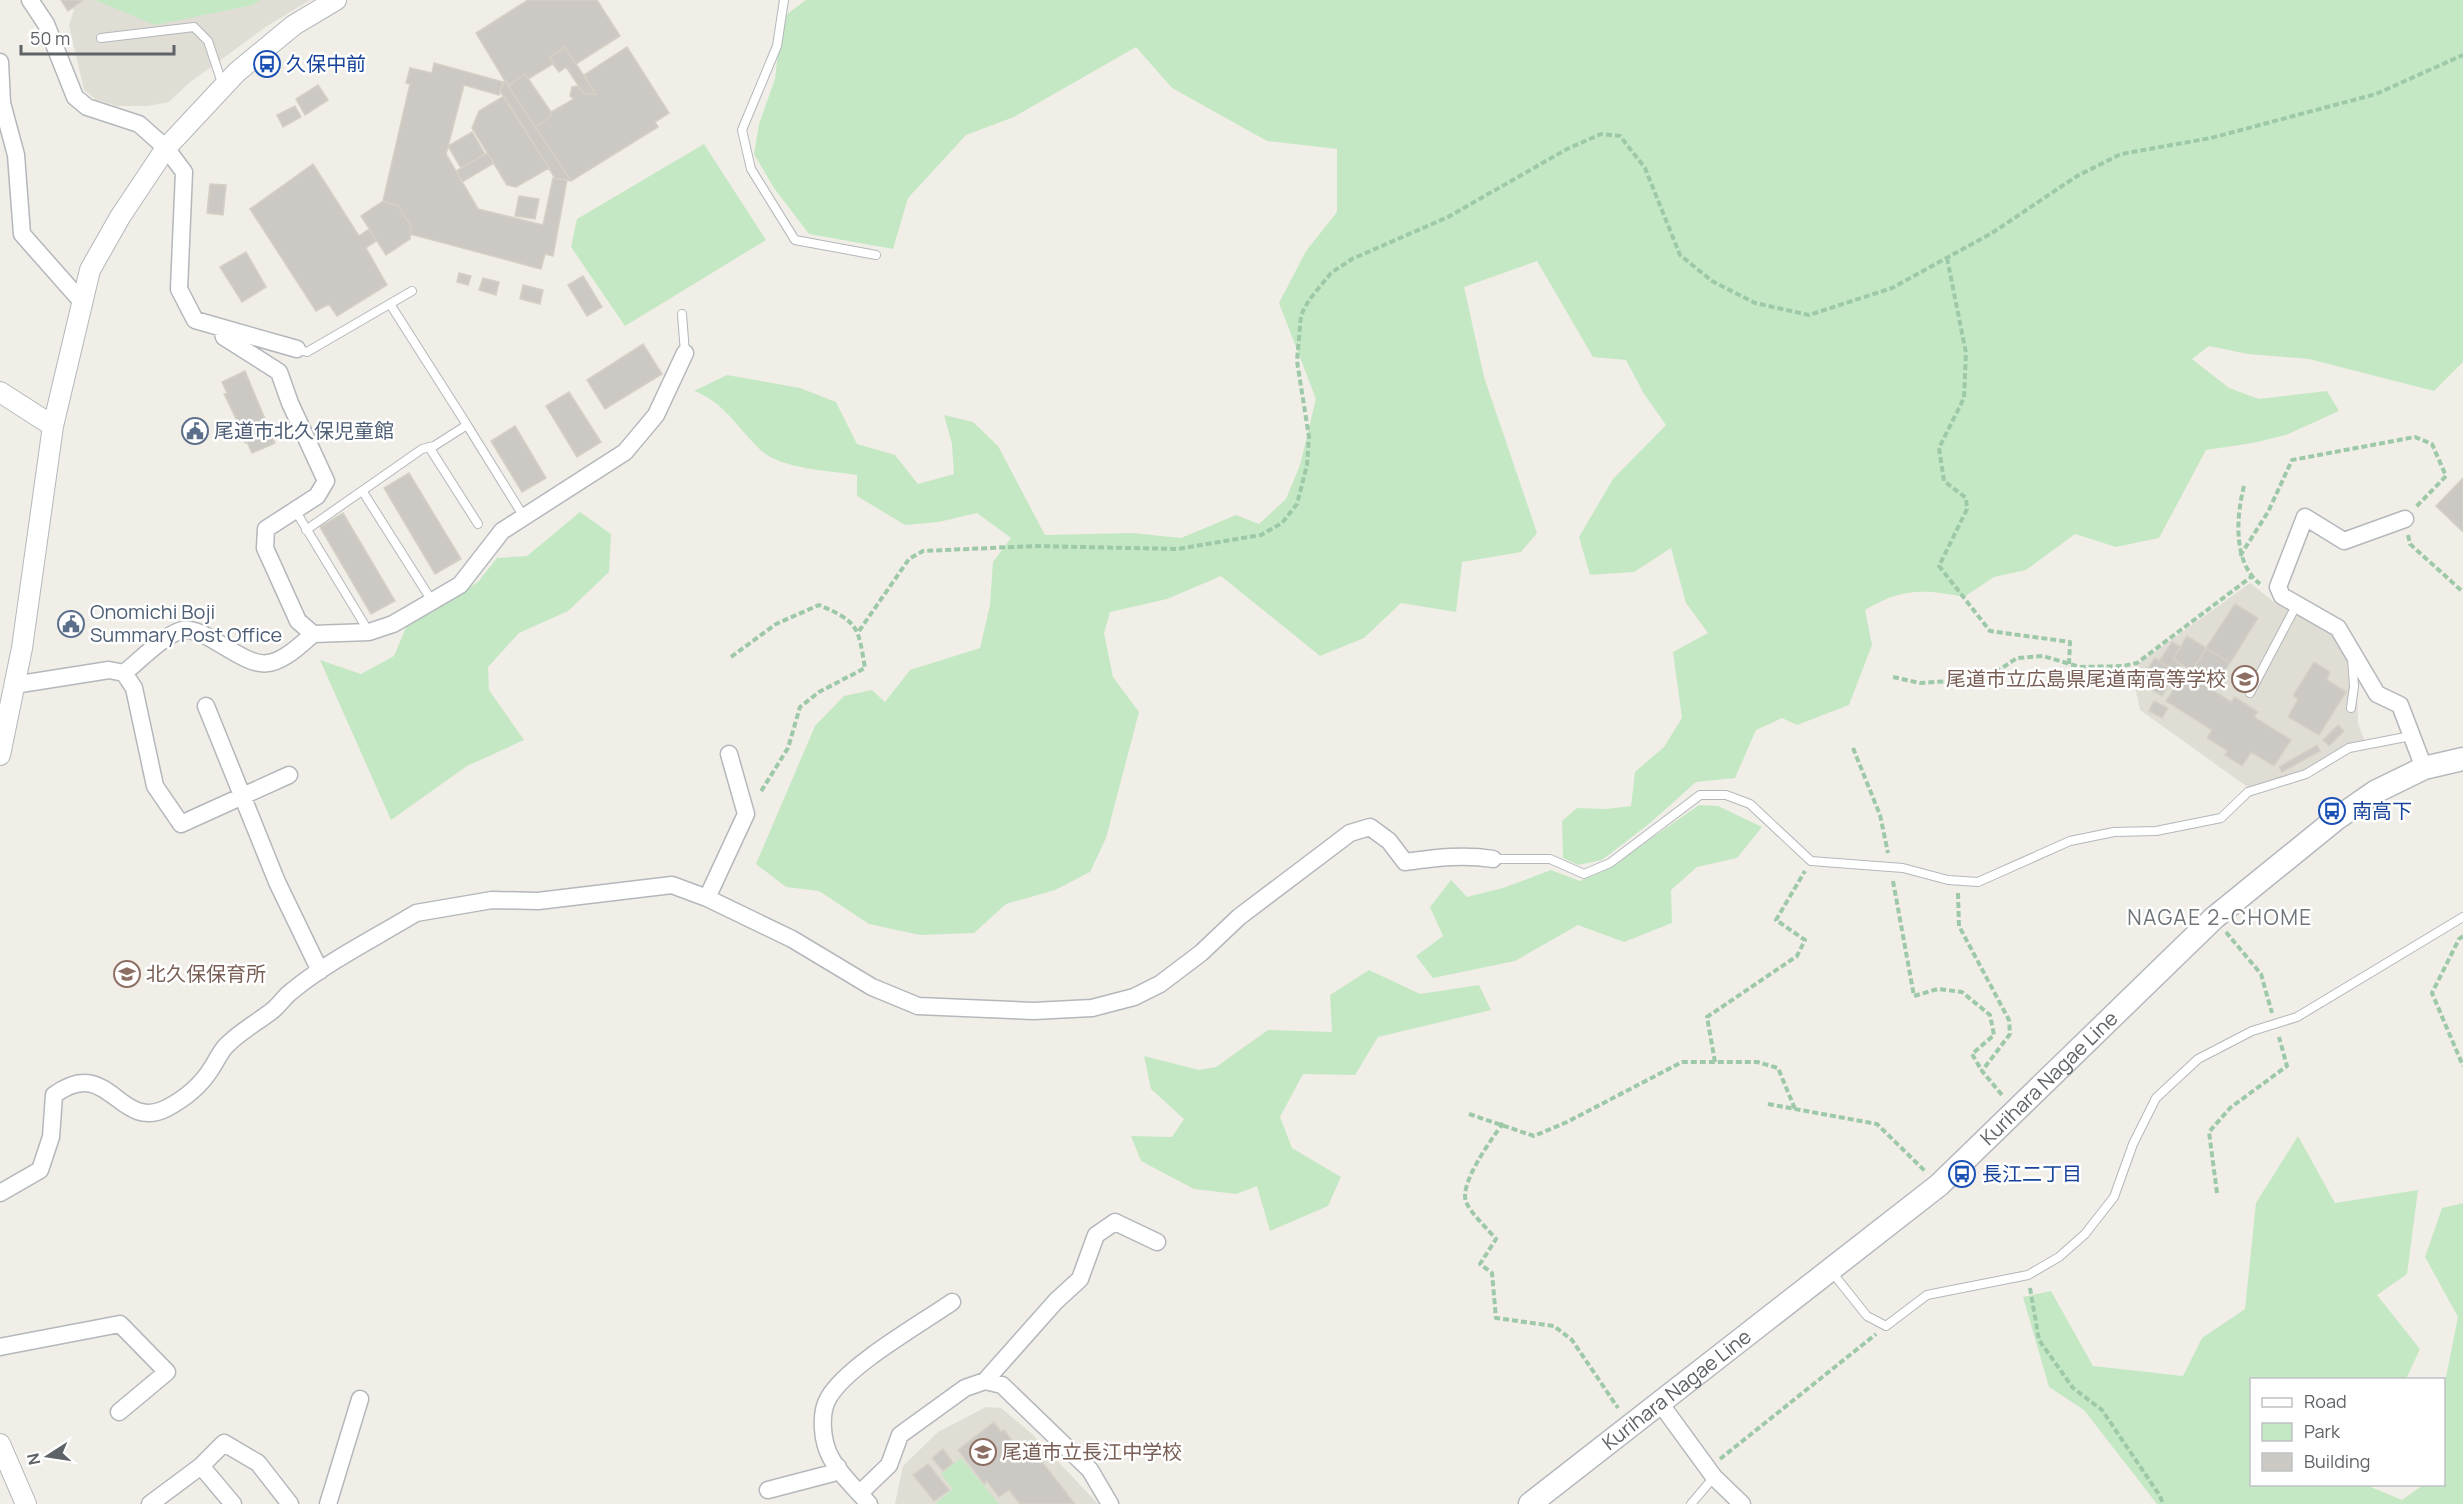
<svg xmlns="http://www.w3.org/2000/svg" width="2463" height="1504" font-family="Manrope,'Noto Sans JP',sans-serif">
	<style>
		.education { fill: #e0ddd5 }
		.green { fill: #c5e8c4 }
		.building { fill: #ccc9c4; stroke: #d5d0c5; stroke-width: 1.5 }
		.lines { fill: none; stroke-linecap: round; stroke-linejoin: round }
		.service-casing { stroke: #b4b7bb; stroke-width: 10 }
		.minor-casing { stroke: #b4b7bb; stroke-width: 19 }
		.tertiary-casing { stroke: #b4b7bb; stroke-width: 22 }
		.secondary-casing { stroke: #b5b9be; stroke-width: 25 }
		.path { stroke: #9dc9a8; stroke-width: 4; stroke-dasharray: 6 3; stroke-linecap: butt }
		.service { stroke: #fff; stroke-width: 8 }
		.minor { stroke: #fff; stroke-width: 16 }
		.tertiary { stroke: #fff; stroke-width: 20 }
		.secondary { stroke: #fff; stroke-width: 22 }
		.labels { text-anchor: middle; stroke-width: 5; stroke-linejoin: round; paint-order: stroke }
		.transit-label { font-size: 20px; fill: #164399; stroke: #fff; text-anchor: start }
		.service-label { font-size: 20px; fill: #4e5e75; stroke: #fff; text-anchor: start }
		.education-label { font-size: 20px; fill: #785e54; stroke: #fff; text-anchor: start }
		.street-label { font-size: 20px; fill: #5e6367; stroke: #fff }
		.neighbourhood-label { font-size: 21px; letter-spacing: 1.5px; fill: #6f7579; stroke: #fff }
	</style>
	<rect width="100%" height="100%" fill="#f0eee7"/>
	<!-- education -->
	<path class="education" d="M 61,0 L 310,0 L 267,26 L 189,83 L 169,102 L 148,106 L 117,106 L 97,100 L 84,90 L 69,25 L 74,10 L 72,8 L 68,11 Z
		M 2250,583 L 2274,602 L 2338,638 L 2357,686 L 2358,723 L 2365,742 L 2290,777 L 2249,788 L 2140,710 L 2131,669 Z
		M 986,1407 L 1001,1408 L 1032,1434 L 1098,1504 L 895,1504 L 903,1466 L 938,1432 Z"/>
	<!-- green -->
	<path class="green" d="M 95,0 L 260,0 L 253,5 L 155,25 Z
		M 806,0 L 2463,0 L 2463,362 L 2434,391 L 2309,359 L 2248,354 L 2209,346 L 2192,359 L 2229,388 L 2259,399 L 2327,391 L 2339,411 L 2286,435 L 2253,443 L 2206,450 L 2159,538 L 2116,547 L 2075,534 L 2026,570 L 1994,577 L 1964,597 C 1923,589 1902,588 1865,610 L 1872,645 L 1849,705 L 1797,725 L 1782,718 L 1756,730 L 1735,778 L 1696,782 L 1650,823 L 1602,860 L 1578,865 L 1563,858 L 1562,821 L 1577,808 L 1606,809 L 1631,806 L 1635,772 L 1664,747 L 1682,718 L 1673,652 L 1708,633 L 1686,603 L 1671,548 L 1634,572 L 1590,575 L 1579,537 L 1613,479 L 1666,425 L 1644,394 L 1626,360 L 1593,357 L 1537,261 L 1464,287 L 1484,377 L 1537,533 L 1521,552 L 1462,562 L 1456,612 L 1401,603 L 1364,638 L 1320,656 L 1221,576 L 1167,599 L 1110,612 L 1104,633 L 1113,677 L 1139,712 L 1106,838 L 1090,872 L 1055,890 L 1006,904 L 974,933 L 920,935 L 869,924 L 819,891 L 786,887 L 756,864 L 815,726 L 844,696 L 872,690 L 885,702 L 910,670 L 980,648 L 990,605 L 993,562 L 1011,538 L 977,513 L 939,522 L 905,525 L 857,496 L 857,475 C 831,471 783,469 763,452 C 740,432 724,401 694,391 L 727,375 L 800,388 L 836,402 L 857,444 L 895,455 L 918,484 L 954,474 L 952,444 L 944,415 L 973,422 L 998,446 L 1045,535 L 1132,533 L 1181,538 L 1236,515 L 1259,524 L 1286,499 L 1300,465 L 1316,399 L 1279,303 L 1306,251 L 1337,212 L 1337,149 L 1267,141 L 1172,88 L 1136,47 L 1014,117 L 966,135 L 908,198 L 893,249 L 809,234 L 774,188 L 754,154 L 759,124 L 775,79 L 782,18 Z
		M 704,144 L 766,240 L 625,326 L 571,247 L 577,219 Z
		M 580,512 L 611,534 L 609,572 L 568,611 L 519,633 L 488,667 L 489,690 L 524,740 L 467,766 L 391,820 L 320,660 L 361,674 L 394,656 L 407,625 L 478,582 L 497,558 L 527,556 Z
		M 1699,805 L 1718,806 L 1762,827 L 1737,858 L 1697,867 L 1671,890 L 1672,923 L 1624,942 L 1578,925 L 1515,961 L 1433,978 L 1416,956 L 1443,936 L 1430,907 L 1451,880 L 1467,897 L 1503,888 L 1551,870 L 1580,881 L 1606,870 Z
		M 1369,970 L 1420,994 L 1479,985 L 1491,1010 L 1378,1037 L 1355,1075 L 1303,1074 L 1280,1117 L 1292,1148 L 1341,1177 L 1328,1206 L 1270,1231 L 1257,1186 L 1236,1194 L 1194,1189 L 1141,1161 L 1131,1136 L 1172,1137 L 1184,1119 L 1151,1089 L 1144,1056 L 1199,1070 L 1216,1067 L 1268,1030 L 1332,1032 L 1330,995 Z
		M 2298,1136 L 2335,1203 L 2418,1190 L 2407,1274 L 2377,1295 L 2420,1349 L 2406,1379 L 2252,1380 L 2252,1484 L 2366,1485 L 2402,1500 L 2423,1485 L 2444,1484 L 2444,1387 L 2458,1317 L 2425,1257 L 2442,1208 L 2463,1203 L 2463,1504 L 2157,1504 L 2084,1410 L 2049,1387 L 2023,1297 L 2051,1291 L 2093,1366 L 2183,1376 L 2202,1338 L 2245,1309 L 2256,1203 Z
		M 961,1458 L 999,1504 L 935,1504 L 953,1489 L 941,1474 Z"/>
	<!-- building -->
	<path class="building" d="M 61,0 L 83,0 L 68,11 Z
		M 528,0 L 597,0 L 620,36 L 576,64 L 565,47 L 550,57 L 553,64 L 528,79 L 525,74 L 508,86 L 476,33 Z
		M 565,47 L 576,64 L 596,94 L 584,94 L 566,67 L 559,72 L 553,64 L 550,57 Z
		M 627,47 L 669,113 L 655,122 L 658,127 L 571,181 L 535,127 L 550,117 L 551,112 L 574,99 L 570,96 L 572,87 L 578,86 L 584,94 L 596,94 L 584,75 Z
		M 434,63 L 503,82 L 499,95 L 464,85 L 446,154 L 478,209 L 543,225 L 553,178 L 567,180 L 553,256 L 545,254 L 541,269 L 410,234 L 411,226 L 398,206 L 383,201 L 410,84 L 406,83 L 410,68 L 432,73 Z
		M 525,74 L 551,112 L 550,117 L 535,127 L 508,86 Z
		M 505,80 L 535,127 L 571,181 L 555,178 L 500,91 Z
		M 318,85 L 328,100 L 305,115 L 296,99 Z
		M 504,96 L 549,168 L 516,187 L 507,185 L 472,128 L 479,111 Z
		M 295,106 L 301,117 L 283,127 L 277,115 Z
		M 472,132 L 485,154 L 461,168 L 448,146 Z
		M 487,153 L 494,163 L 462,182 L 456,171 Z
		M 313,164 L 359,236 L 369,229 L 376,241 L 366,248 L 387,285 L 337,316 L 329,304 L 316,311 L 250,209 Z
		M 210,184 L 226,185 L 223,215 L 207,213 Z
		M 519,196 L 539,199 L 535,219 L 515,216 Z
		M 383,201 L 398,206 L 411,226 L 410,239 L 386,255 L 361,216 Z
		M 246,252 L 266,287 L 242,302 L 220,267 Z
		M 459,273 L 471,276 L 468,285 L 457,282 Z
		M 583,276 L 602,307 L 587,316 L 568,285 Z
		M 483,278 L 499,282 L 496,295 L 479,290 Z
		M 523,285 L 543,290 L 540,304 L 520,299 Z
		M 643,344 L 662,374 L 605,409 L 587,380 Z
		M 245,371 L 275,443 L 252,453 L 247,442 L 245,443 L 240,432 L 242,431 L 224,394 L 227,393 L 222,382 Z
		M 569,392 L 601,442 L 577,457 L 546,406 Z
		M 515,426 L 546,478 L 522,492 L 491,441 Z
		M 409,473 L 461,559 L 435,574 L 384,488 Z
		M 2463,478 L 2463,532 L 2436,506 Z
		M 343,513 L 395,601 L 371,614 L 320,527 Z
		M 2235,604 L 2258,618 L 2230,663 L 2206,648 Z
		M 2187,636 L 2206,648 L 2192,671 L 2173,659 Z
		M 2172,642 L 2181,647 L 2173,659 L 2181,665 L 2176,672 L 2159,661 Z
		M 2206,648 L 2230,663 L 2220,677 L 2211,672 L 2206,680 L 2192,671 Z
		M 2155,658 L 2176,672 L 2162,696 L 2139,681 Z
		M 2314,662 L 2330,672 L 2327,680 L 2346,692 L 2319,735 L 2288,717 L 2298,699 L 2293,696 Z
		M 2185,672 L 2231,702 L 2235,697 L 2258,712 L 2254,717 L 2291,740 L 2274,766 L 2251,752 L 2242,766 L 2225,755 L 2228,751 L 2207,738 L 2212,730 L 2166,701 Z
		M 2154,701 L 2168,708 L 2162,718 L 2149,711 Z
		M 2338,725 L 2344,731 L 2329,746 L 2323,740 Z
		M 2317,745 L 2320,751 L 2282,772 L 2279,767 Z
		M 994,1422 L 1001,1432 L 1004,1430 L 1027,1460 L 1035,1453 L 1075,1504 L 1020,1504 L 1009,1490 L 999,1497 L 987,1481 L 984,1484 L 958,1450 Z
		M 943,1449 L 953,1463 L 943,1471 L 932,1458 Z
		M 928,1464 L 949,1490 L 934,1501 L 913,1475 Z"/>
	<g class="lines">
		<defs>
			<path id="service" d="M 784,0 L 777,46 L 742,130 L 751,169 L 795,240 L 876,255
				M 101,38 L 194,27 L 208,41 L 223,86
				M 390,304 L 467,425
				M 682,314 L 685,353
				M 297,349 L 307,352 L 412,291
				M 429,447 L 478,524
				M 363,492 L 432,601
				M 295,510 L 369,632
				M 306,530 L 422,449 L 434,446 L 467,425 L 524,517
				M 2250,693 L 2297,604
				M 2351,708 L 2354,686 L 2352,658
				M 1493,859 L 1550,859 L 1584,874 L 1610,863 L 1700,795 L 1726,795 L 1750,804 L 1811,861 L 1903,868 L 1948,880 L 1978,882 L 2070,841 L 2114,832 L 2156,831 L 2221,818 L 2248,792 L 2306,774 L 2349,748 L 2411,736
				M 1831,1271 L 1867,1316 L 1886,1326 L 1927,1295 L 2028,1275 L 2059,1257 L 2085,1234 L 2114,1197 L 2133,1144 L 2156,1098 L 2198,1059 L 2252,1031 L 2297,1017 L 2463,917
				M 1691,1504 L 1714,1477"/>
			<path id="minor" d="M 30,0 L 46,24 L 75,97 L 87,107 L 139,124 L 166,148 L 184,172 L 179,289 L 195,320 L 297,349
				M 0,62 L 2,103 L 16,155 L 22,234 L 82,302
				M 222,329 L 224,337 L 279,372 L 290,403 L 326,481 L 317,496 L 266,529 L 265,548 L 298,621 L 313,634 L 369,632 L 393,624 L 460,585 L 502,531 L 625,452 L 656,415 L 685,353
				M 2405,519 L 2344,541 L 2305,517 L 2278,587 L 2282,596 L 2338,628 L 2377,694 L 2400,705 L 2424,768
				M 124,673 C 138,662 166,633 183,630 C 191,629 203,634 210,638 C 261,668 266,677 313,634
				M 14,685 L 109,670 L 124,673 L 134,688 L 155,786 L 181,824 L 289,775
				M 206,706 L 277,882 L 320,971
				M 707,898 L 746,814 L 729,754
				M 0,1193 L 40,1170 L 51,1137 L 54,1095 C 110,1054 118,1133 167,1108 C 184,1099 201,1085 211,1069 C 216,1062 220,1052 226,1046 C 239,1032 258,1022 273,1010 C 280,1004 285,996 292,991 C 330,960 375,938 416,913 L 492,900 L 538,901 L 672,885 L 707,898 L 792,939 L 872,987 L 918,1006 L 1033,1011 L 1092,1008 L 1134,997 L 1160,984 L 1201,953 L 1239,917 L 1350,833 L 1370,827 L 1389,841 L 1405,862 C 1435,858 1463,854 1493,859
				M 0,1347 L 120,1324 L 167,1372 L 119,1412
				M 985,1381 L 1056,1301 L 1080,1279 L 1096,1235 L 1115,1222 L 1157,1242
				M 1660,1403 L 1714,1477 L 1742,1504
				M 201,1466 L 233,1504
				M 768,1490 L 833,1473 L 838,1467
				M 860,1493 L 889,1465 L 900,1435 L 965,1388 L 985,1381 L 1002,1385 L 1090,1470 L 1110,1504
				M 150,1504 L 201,1466 L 224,1443 L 258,1463 L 290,1504
				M 328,1504 L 360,1399
				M 869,1504 C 857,1490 840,1475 831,1458 C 822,1442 819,1413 829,1397 C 848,1365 919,1325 952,1302"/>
			<path id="tertiary" d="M 0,392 L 53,426
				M 0,755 L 22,648 L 53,426 L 90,270 L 120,217 L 166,148 L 237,72 L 294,25 L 336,0
				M 0,1444 L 26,1504"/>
			<g id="secondary">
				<path id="s1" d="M 1530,1504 L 1939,1185 L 2214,918 L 2336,819 L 2375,792 L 2424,768 L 2463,759"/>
			</g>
		</defs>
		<!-- service casing -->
		<use href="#service" class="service-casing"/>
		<!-- minor casing -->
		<use href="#minor" class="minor-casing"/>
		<!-- tertiary casing -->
		<use href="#tertiary" class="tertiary-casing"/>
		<!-- secondary casing -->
		<use href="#secondary" class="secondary-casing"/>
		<!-- path -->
		<path class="path" d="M 1947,258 L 1966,353 L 1964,398 L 1939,448 L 1944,481 L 1966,498 L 1967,509 L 1939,566 L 1990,631 L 2070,642 L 2069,664
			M 2244,486 C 2236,517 2233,563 2260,584
			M 2408,535 L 2410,544 L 2463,592
			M 2240,556 L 2268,512 L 2292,460 L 2415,437 L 2432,444 L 2446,476 L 2415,508
			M 859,631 L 909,559 L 923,551 L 1035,546 L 1178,549 L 1261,535 L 1282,523 L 1297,504 L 1307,465 L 1309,437 L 1297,361 L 1301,315 L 1309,300 L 1331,273 L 1352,259 L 1448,217 L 1567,149 L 1601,134 L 1620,136 L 1645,168 L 1680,255 L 1712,281 L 1755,303 L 1809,315 L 1892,288 L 1992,233 L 2077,176 L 2121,154 L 2211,138 L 2376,94 L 2463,55
			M 731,657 L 776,624 L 819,605 C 859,622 858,627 865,668 L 819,692 L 800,707 L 788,748 L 760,793
			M 1893,677 L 1920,683 L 1950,681 L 1975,686 L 2017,658 L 2043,656 L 2080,667 L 2123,666 L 2137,663 L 2251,577
			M 1853,748 L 1880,815 L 1888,853
			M 1893,881 L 1914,996 L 1938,989 L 1962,992 L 1990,1015 L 1994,1035 L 1972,1054 L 1982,1071
			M 1958,893 L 1959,926 L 2009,1020 L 2010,1034 L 1982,1071 L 2002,1095
			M 2226,932 L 2261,974 L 2272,1013
			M 2463,936 L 2459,939 L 2432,993 L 2463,1066
			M 1715,1062 L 1707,1017 L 1797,956 L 1805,940 L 1776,920 L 1805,871
			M 1768,1104 L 1877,1124 L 1926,1172
			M 1469,1114 L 1534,1136 L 1567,1122 L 1682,1062 L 1757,1062 L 1778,1068 L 1795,1109
			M 1503,1123 C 1492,1139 1459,1183 1466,1202 C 1472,1215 1487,1228 1496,1239 L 1480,1264 L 1492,1273 L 1496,1318 L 1554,1326 L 1572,1340 L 1618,1408
			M 2217,1193 L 2209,1132 L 2230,1108 L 2287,1066 L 2279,1037
			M 2030,1288 L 2039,1340 L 2073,1388 L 2102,1410 L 2160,1496 L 2163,1504
			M 1720,1459 L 1876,1334"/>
		<!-- service -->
		<use href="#service" class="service"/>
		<!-- minor -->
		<use href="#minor" class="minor"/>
		<!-- tertiary -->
		<use href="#tertiary" class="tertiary"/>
		<!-- secondary -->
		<use href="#secondary" class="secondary"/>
	</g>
	<!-- icons -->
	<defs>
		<symbol id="bus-ring" viewBox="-11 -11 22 22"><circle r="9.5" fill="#fff" stroke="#1a4fb4" stroke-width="1.5"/><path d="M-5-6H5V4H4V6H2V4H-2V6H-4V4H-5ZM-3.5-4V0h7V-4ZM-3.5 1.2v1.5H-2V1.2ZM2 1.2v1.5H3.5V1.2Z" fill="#1a4fb4"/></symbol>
		<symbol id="civic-ring" viewBox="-11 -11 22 22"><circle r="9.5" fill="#fff" stroke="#5c6f8a" stroke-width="1.5"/><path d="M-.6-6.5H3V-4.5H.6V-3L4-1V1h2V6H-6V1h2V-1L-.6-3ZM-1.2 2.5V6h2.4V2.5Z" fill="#5c6f8a"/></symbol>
		<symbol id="school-ring" viewBox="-11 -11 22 22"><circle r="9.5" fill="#fff" stroke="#8d6e63" stroke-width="1.5"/><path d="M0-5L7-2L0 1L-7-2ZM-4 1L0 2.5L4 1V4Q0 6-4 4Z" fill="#8d6e63"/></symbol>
	</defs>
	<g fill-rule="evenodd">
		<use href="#bus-ring" x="252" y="49" width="30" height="30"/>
		<use href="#civic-ring" x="180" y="416" width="30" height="30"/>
		<use href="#civic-ring" x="56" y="609" width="30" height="30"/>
		<use href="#school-ring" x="2230" y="664" width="30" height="30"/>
		<use href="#bus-ring" x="2317" y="796" width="30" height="30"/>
		<use href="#school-ring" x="112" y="959" width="30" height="30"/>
		<use href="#bus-ring" x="1947" y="1159" width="30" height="30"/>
		<use href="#school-ring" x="968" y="1437" width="30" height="30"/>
	</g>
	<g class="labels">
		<!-- transit labels -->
		<g class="transit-label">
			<text x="286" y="71">久保中前</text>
			<text x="2352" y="818">南高下</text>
			<text x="1982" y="1181">長江二丁目</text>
		</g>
		<!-- service labels -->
		<g class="service-label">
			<text x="214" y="438">尾道市北久保児童館</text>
			<text x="90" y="619">Onomichi Boji<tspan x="90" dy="23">Summary Post Office</tspan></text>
		</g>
		<!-- education labels -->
		<g class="education-label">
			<text x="2226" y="686" text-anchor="end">尾道市立広島県尾道南高等学校</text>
			<text x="146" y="981">北久保保育所</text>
			<text x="1002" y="1459">尾道市立長江中学校</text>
		</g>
		<!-- street labels -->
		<g class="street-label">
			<text dy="7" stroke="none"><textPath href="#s1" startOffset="672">Kurihara Nagae Line</textPath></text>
			<text dy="7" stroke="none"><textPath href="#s1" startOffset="186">Kurihara Nagae Line</textPath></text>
		</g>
		<!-- neighbourhood labels -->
		<g class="neighbourhood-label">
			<text x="2220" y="925">NAGAE 2-CHOME</text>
		</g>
	</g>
	<!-- legend -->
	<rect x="2250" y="1378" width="195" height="108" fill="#ffffff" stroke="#bfc1c2" stroke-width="1.5"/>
	<rect x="2262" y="1398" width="30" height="9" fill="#ffffff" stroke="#bfc1c2" stroke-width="1.5"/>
	<text x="2304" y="1408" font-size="18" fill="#5e6367">Road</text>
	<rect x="2262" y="1423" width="30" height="18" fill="#c5e8c4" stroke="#bfc1c2" stroke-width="1.5"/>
	<text x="2304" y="1438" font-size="18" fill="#5e6367">Park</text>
	<rect x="2262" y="1453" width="30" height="18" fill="#ccc9c4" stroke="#bfc1c2" stroke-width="1.5"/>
	<text x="2304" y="1468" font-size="18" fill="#5e6367">Building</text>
	<!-- north arrow -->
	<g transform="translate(48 1456) rotate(258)" stroke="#ffffff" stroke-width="4.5" paint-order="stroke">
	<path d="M0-4.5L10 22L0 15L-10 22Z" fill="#5e6367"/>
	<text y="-9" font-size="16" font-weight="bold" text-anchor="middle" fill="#5e6367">N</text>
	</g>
	<!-- scale -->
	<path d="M21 45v9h153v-9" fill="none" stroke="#5e6367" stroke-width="3"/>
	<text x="30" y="45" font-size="18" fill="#5e6367" stroke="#ffffff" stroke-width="4.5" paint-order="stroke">50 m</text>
</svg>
